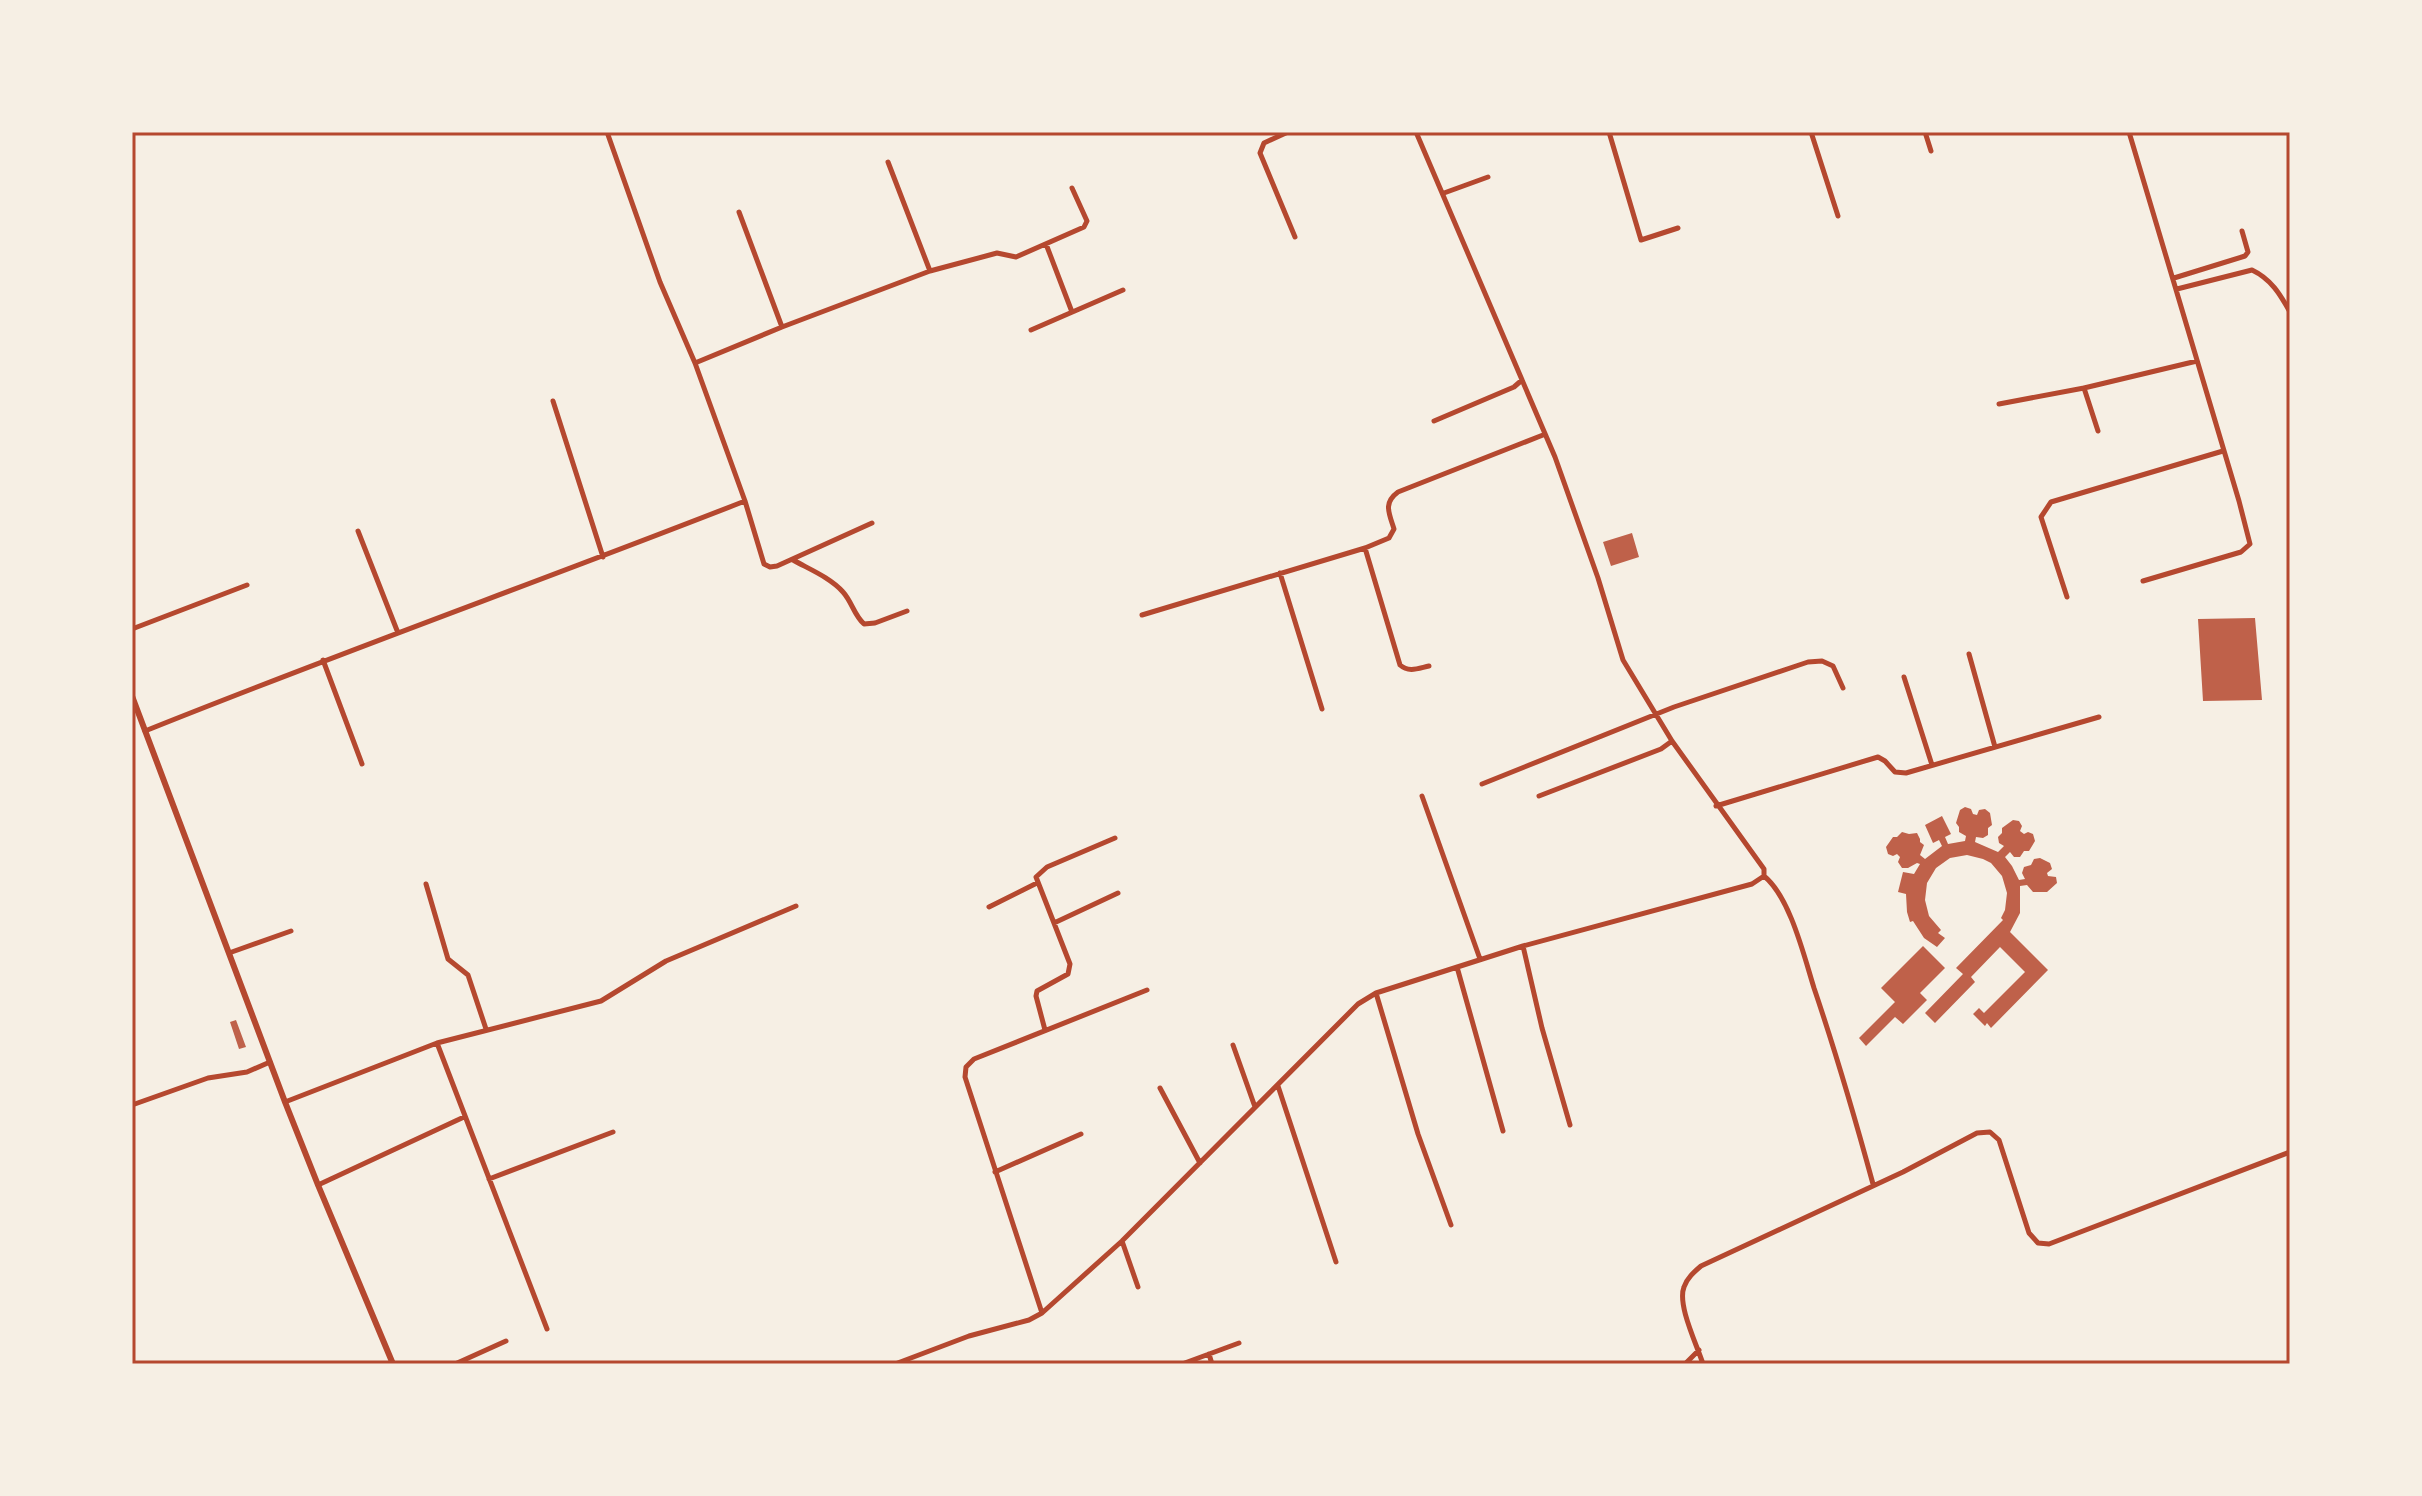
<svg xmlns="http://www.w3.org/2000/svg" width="2422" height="1496" font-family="Raleway,sans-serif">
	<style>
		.building { fill: #bf614a }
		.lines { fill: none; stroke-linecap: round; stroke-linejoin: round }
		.minor { stroke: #b5482f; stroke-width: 5 }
		.tertiary { stroke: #b5482f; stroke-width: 6 }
		.neatline { fill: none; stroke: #b5482f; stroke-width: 3 }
	</style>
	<rect width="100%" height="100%" fill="#f6efe4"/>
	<!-- building -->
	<path class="building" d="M 1632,533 L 1639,557 L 1611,566 L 1603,542 Z
		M 2255,618 L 2262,700 L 2203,701 L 2198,619 Z
		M 1965,807 L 1971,809 L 1973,814 L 1977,815 L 1979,810 L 1985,809 L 1990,813 L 1992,825 L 1988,828 L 1988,835 L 1983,838 L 1976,837 L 1975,842 L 1998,852 L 2004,846 L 1999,843 L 1998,837 L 2002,833 L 2002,828 L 2013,820 L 2019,821 L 2022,826 L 2020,831 L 2024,834 L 2028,832 L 2033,834 L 2035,841 L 2029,851 L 2024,851 L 2020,857 L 2014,857 L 2010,852 L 2005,857 L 2012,866 L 2019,880 L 2025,879 L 2022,873 L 2024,867 L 2031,865 L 2034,859 L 2040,858 L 2050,863 L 2052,869 L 2047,873 L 2048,876 L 2056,877 L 2057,883 L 2047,892 L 2033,892 L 2027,885 L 2020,886 L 2020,913 L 2010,932 L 2048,970 L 1991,1028 L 1987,1023 L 1985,1026 L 1973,1014 L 1979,1008 L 1984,1013 L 2025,972 L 2000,947 L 1971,977 L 1975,982 L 1935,1023 L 1925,1013 L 1963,974 L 1956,968 L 2003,920 L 2001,918 L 2005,910 L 2007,893 L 2002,876 L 1991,863 L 1983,859 L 1967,855 L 1950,858 L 1936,868 L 1927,883 L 1925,900 L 1929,916 L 1941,930 L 1938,933 L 1945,938 L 1937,947 L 1924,938 L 1913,921 L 1910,922 L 1907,912 L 1906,894 L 1898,892 L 1903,872 L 1914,874 L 1920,864 L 1917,863 L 1908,868 L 1902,868 L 1898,862 L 1900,857 L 1897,854 L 1893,856 L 1888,854 L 1886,847 L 1893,837 L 1897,837 L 1902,832 L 1909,834 L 1917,833 L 1920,839 L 1920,842 L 1924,845 L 1920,855 L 1925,859 L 1942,846 L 1939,840 L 1933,843 L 1925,825 L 1942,816 L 1951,834 L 1945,837 L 1948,844 L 1965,841 L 1966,836 L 1959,832 L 1959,827 L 1956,823 L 1960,810 Z
		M 1923,946 L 1945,968 L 1920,993 L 1927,1000 L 1903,1024 L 1895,1017 L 1866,1046 L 1859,1038 L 1895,1002 L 1881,988 Z
		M 236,1020 L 246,1047 L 239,1049 L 230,1022 Z"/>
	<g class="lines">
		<!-- minor -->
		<path class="minor" d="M 607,132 L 660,282 L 695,363 L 745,501 L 764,564 L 770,567 L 777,566 L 872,523
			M 1288,132 L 1264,143 L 1260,153 L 1295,237
			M 1416,132 L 1555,457 L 1598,578 L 1623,660 L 1672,741 L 1764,869 L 1764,876
			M 1609,132 L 1641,240 L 1678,228
			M 1811,132 L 1838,216
			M 1925,132 L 1931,151
			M 2129,132 L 2239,501 L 2250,544 L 2241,552 L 2143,581
			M 888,162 L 930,271
			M 1444,193 L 1488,177
			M 739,212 L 782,327
			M 1046,244 L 1072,312
			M 2174,278 L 2245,256 L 2248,252 L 2242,231
			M 2177,289 L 2252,270 C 2271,279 2280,294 2290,312
			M 1031,330 L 1123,290
			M 695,363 L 782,327 L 930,271 L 997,253 L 1016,257 L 1084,227 L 1087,221 L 1072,188
			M 2084,388 L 2098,431
			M 553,401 L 603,557
			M 1999,404 L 2084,388 L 2197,361
			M 1434,421 L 1514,387 L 1522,380
			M 358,531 L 398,633
			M 1365,548 L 1400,665 C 1409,673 1419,668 1429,666
			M 793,560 C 809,569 831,578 843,592 C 852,602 854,615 864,624 L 875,623 L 907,611
			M 1280,573 L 1322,709
			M 2067,597 L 2041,517 L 2051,502 L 2223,451
			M 1142,615 L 1365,548 L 1389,538 L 1394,529 C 1389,513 1383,503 1398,492 L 1543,435
			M 132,629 L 247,585
			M 1969,654 L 1995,747
			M 323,660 L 362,764
			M 1904,677 L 1932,765
			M 145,731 C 344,651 546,579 745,501
			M 1482,784 L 1674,707 L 1808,662 L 1822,661 L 1833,666 L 1843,688
			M 1422,796 L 1480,959
			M 1539,796 L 1661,749 L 1672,741
			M 1716,806 L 1878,757 L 1885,761 L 1895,772 L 1906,773 L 2099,717
			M 1764,876 C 1790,897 1804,956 1814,988 C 1836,1053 1855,1118 1873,1184
			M 426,884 L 448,959 L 468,975 L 486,1029
			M 989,907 L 1037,883
			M 1054,923 L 1118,893
			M 1523,946 L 1542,1028 L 1570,1125
			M 229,953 L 291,931
			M 1457,967 L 1503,1131
			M 1376,993 L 1418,1134 L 1451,1225
			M 1045,1030 L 1036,996 L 1037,991 L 1068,974 L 1070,964 L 1036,877 L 1047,867 L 1115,838
			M 437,1043 L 547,1329
			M 1233,1045 L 1255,1107
			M 1278,1086 L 1336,1262
			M 1160,1088 L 1200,1163
			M 285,1102 L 437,1043 L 601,1001 L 666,961 L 796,906
			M 132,1105 L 208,1078 L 247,1072 L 270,1062
			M 995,1172 L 1081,1134
			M 489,1179 L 613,1132
			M 318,1185 L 464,1117
			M 1122,1241 L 1138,1287
			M 1042,1313 L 965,1077 L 966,1067 L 974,1059 L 1147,990
			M 1209,1354 L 1212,1364
			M 455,1364 L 506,1341
			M 895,1364 L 969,1336 L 1029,1320 L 1042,1313 L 1122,1241 L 1358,1004 L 1376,993 L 1523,946 L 1752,884 L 1764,876
			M 1182,1364 L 1239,1343
			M 1685,1364 L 1699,1350
			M 1703,1364 C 1697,1345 1677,1305 1684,1287 C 1687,1278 1694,1272 1701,1266 L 1903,1172 L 1977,1133 L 1990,1132 L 1999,1140 L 2029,1233 L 2038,1243 L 2049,1244 L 2290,1152"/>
		<!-- tertiary -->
		<path class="tertiary" d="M 132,696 L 285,1102 L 318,1185 L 393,1364"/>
	</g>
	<!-- border -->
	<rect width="2422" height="1496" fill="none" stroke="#f6efe4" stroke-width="268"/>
	<rect x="134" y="134" width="2154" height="1228" class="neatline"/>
</svg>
